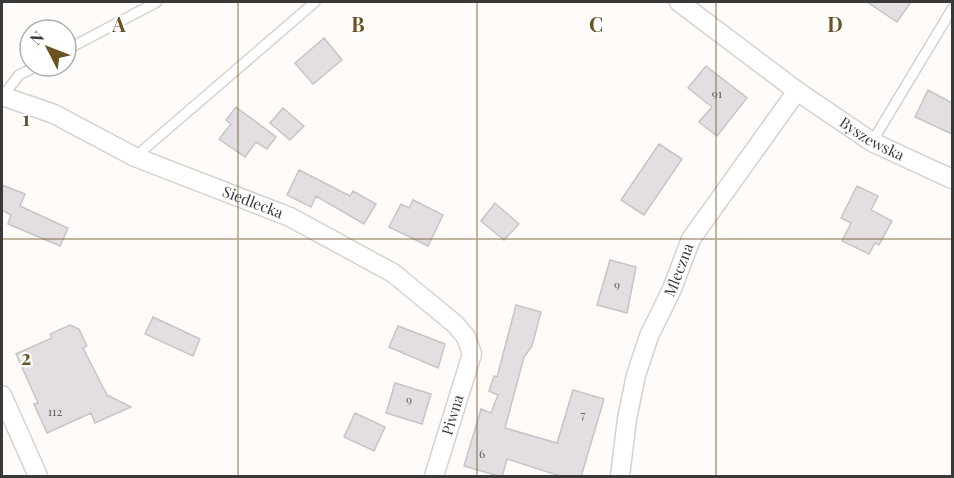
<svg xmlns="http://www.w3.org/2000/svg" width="954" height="478" font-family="'Playfair Display',serif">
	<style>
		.building { fill: #e2dee1; stroke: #c7c4c6; stroke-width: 1.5 }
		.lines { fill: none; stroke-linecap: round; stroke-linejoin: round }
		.lane-casing { stroke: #d5d1cf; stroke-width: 12 }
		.street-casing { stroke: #d5d1cf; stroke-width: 21 }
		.lane { stroke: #fff; stroke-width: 9 }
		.street { stroke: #fff; stroke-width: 18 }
		.grid { fill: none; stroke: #6c5123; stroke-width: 1.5; stroke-opacity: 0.55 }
		.labels { text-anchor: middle; stroke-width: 4.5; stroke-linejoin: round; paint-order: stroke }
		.number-label { font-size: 12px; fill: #646262 }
		.street-label { font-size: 15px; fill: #3a3938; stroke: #fff }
		.grid-label { font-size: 20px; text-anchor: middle; font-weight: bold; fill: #6c5123; stroke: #fff; stroke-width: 4.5; stroke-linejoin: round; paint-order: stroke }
	</style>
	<rect width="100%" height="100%" fill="#fefbf8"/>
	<!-- building -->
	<path class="building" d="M 867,2 L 911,2 L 897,22 Z
		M 324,38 L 342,60 L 313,84 L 295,63 Z
		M 706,66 L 747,98 L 717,136 L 699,122 L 712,107 L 688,88 Z
		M 928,90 L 952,103 L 952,134 L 915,117 Z
		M 236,107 L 276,137 L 267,149 L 256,142 L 245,157 L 219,139 L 231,124 L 226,120 Z
		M 283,108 L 304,126 L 290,140 L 270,123 Z
		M 659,144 L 682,159 L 644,215 L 621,200 Z
		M 299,170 L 350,196 L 353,191 L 376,204 L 364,224 L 316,196 L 311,207 L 287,195 Z
		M 2,185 L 25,194 L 20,206 L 68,228 L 60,246 L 8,224 L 11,215 L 2,210 Z
		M 857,186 L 878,196 L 871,210 L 892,221 L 879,245 L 875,243 L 869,254 L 842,241 L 851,223 L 841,218 Z
		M 413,200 L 443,215 L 428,246 L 389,227 L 401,204 L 409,208 Z
		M 495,203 L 519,224 L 504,240 L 481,221 Z
		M 610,260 L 636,267 L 627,313 L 597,305 Z
		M 516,305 L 541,312 L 532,346 L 524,357 L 505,428 L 557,443 L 573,390 L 604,399 L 581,477 L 563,477 L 507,459 L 502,477 L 464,466 L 481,409 L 491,413 L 498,395 L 489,391 L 494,376 L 497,377 Z
		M 153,317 L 200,339 L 193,356 L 145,334 Z
		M 70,325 L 79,329 L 87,346 L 83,348 L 107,395 L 131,407 L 95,423 L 91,413 L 47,433 L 34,404 L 38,403 L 16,354 L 52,338 L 50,334 Z
		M 398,326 L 445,344 L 438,368 L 389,347 Z
		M 395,383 L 431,394 L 422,424 L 386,413 Z
		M 355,413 L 385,427 L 374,451 L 344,437 Z"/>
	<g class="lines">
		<defs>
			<path id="lane" d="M 66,50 L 157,2
				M 3,96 L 19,75 L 37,66
				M 872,142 L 952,9
				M 135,157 L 315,2"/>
			<g id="street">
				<path id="s1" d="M 679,2 L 797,91 L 872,142 L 952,179"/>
				<path id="s2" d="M 2,96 L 54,114 L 135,157 L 290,217 L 393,273 L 455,324 L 466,337 L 472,354 L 434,476"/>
				<path d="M 2,395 L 38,476"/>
				<path id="s3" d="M 620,476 L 627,419 L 636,375 L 649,336 L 672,289 L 691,239 L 797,91"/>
			</g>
		</defs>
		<!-- lane casing -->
		<use href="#lane" class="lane-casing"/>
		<!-- street casing -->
		<use href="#street" class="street-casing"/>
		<!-- lane -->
		<use href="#lane" class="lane"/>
		<!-- street -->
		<use href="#street" class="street"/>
	</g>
	<!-- grid -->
	<path class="grid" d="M 238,2 L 238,476M 477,2 L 477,476M 716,2 L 716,476M 2,239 L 952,239"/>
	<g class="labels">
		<!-- number labels -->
		<g class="number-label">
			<text x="717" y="98">91</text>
			<text x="617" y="289">9</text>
			<text x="409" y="404">9</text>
			<text x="55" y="416">112</text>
			<text x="583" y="419">7</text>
			<text x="482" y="458">6</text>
		</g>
		<!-- street labels -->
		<g class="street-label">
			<text dy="5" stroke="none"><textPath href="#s1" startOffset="237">Byszewska</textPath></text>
			<text dy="5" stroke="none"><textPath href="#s2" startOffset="273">Siedlecka</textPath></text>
			<text dy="5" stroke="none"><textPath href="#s3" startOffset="216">Mleczna</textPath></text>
			<text transform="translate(453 415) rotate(-73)" y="5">Piwna</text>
		</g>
	</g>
	<g class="grid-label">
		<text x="119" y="32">A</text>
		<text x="358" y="32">B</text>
		<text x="596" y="32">C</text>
		<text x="835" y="32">D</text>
		<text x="26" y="126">1</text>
		<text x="26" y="365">2</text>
	</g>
	<!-- border -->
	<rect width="954" height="478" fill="none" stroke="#3a3938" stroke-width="6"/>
	<!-- north arrow -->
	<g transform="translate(48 48) rotate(312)"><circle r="28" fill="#ffffff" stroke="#b0b0af" stroke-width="1.5"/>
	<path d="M0-4.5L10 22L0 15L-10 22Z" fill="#6c5123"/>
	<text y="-9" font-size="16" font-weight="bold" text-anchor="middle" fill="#3a3938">N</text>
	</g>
</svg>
